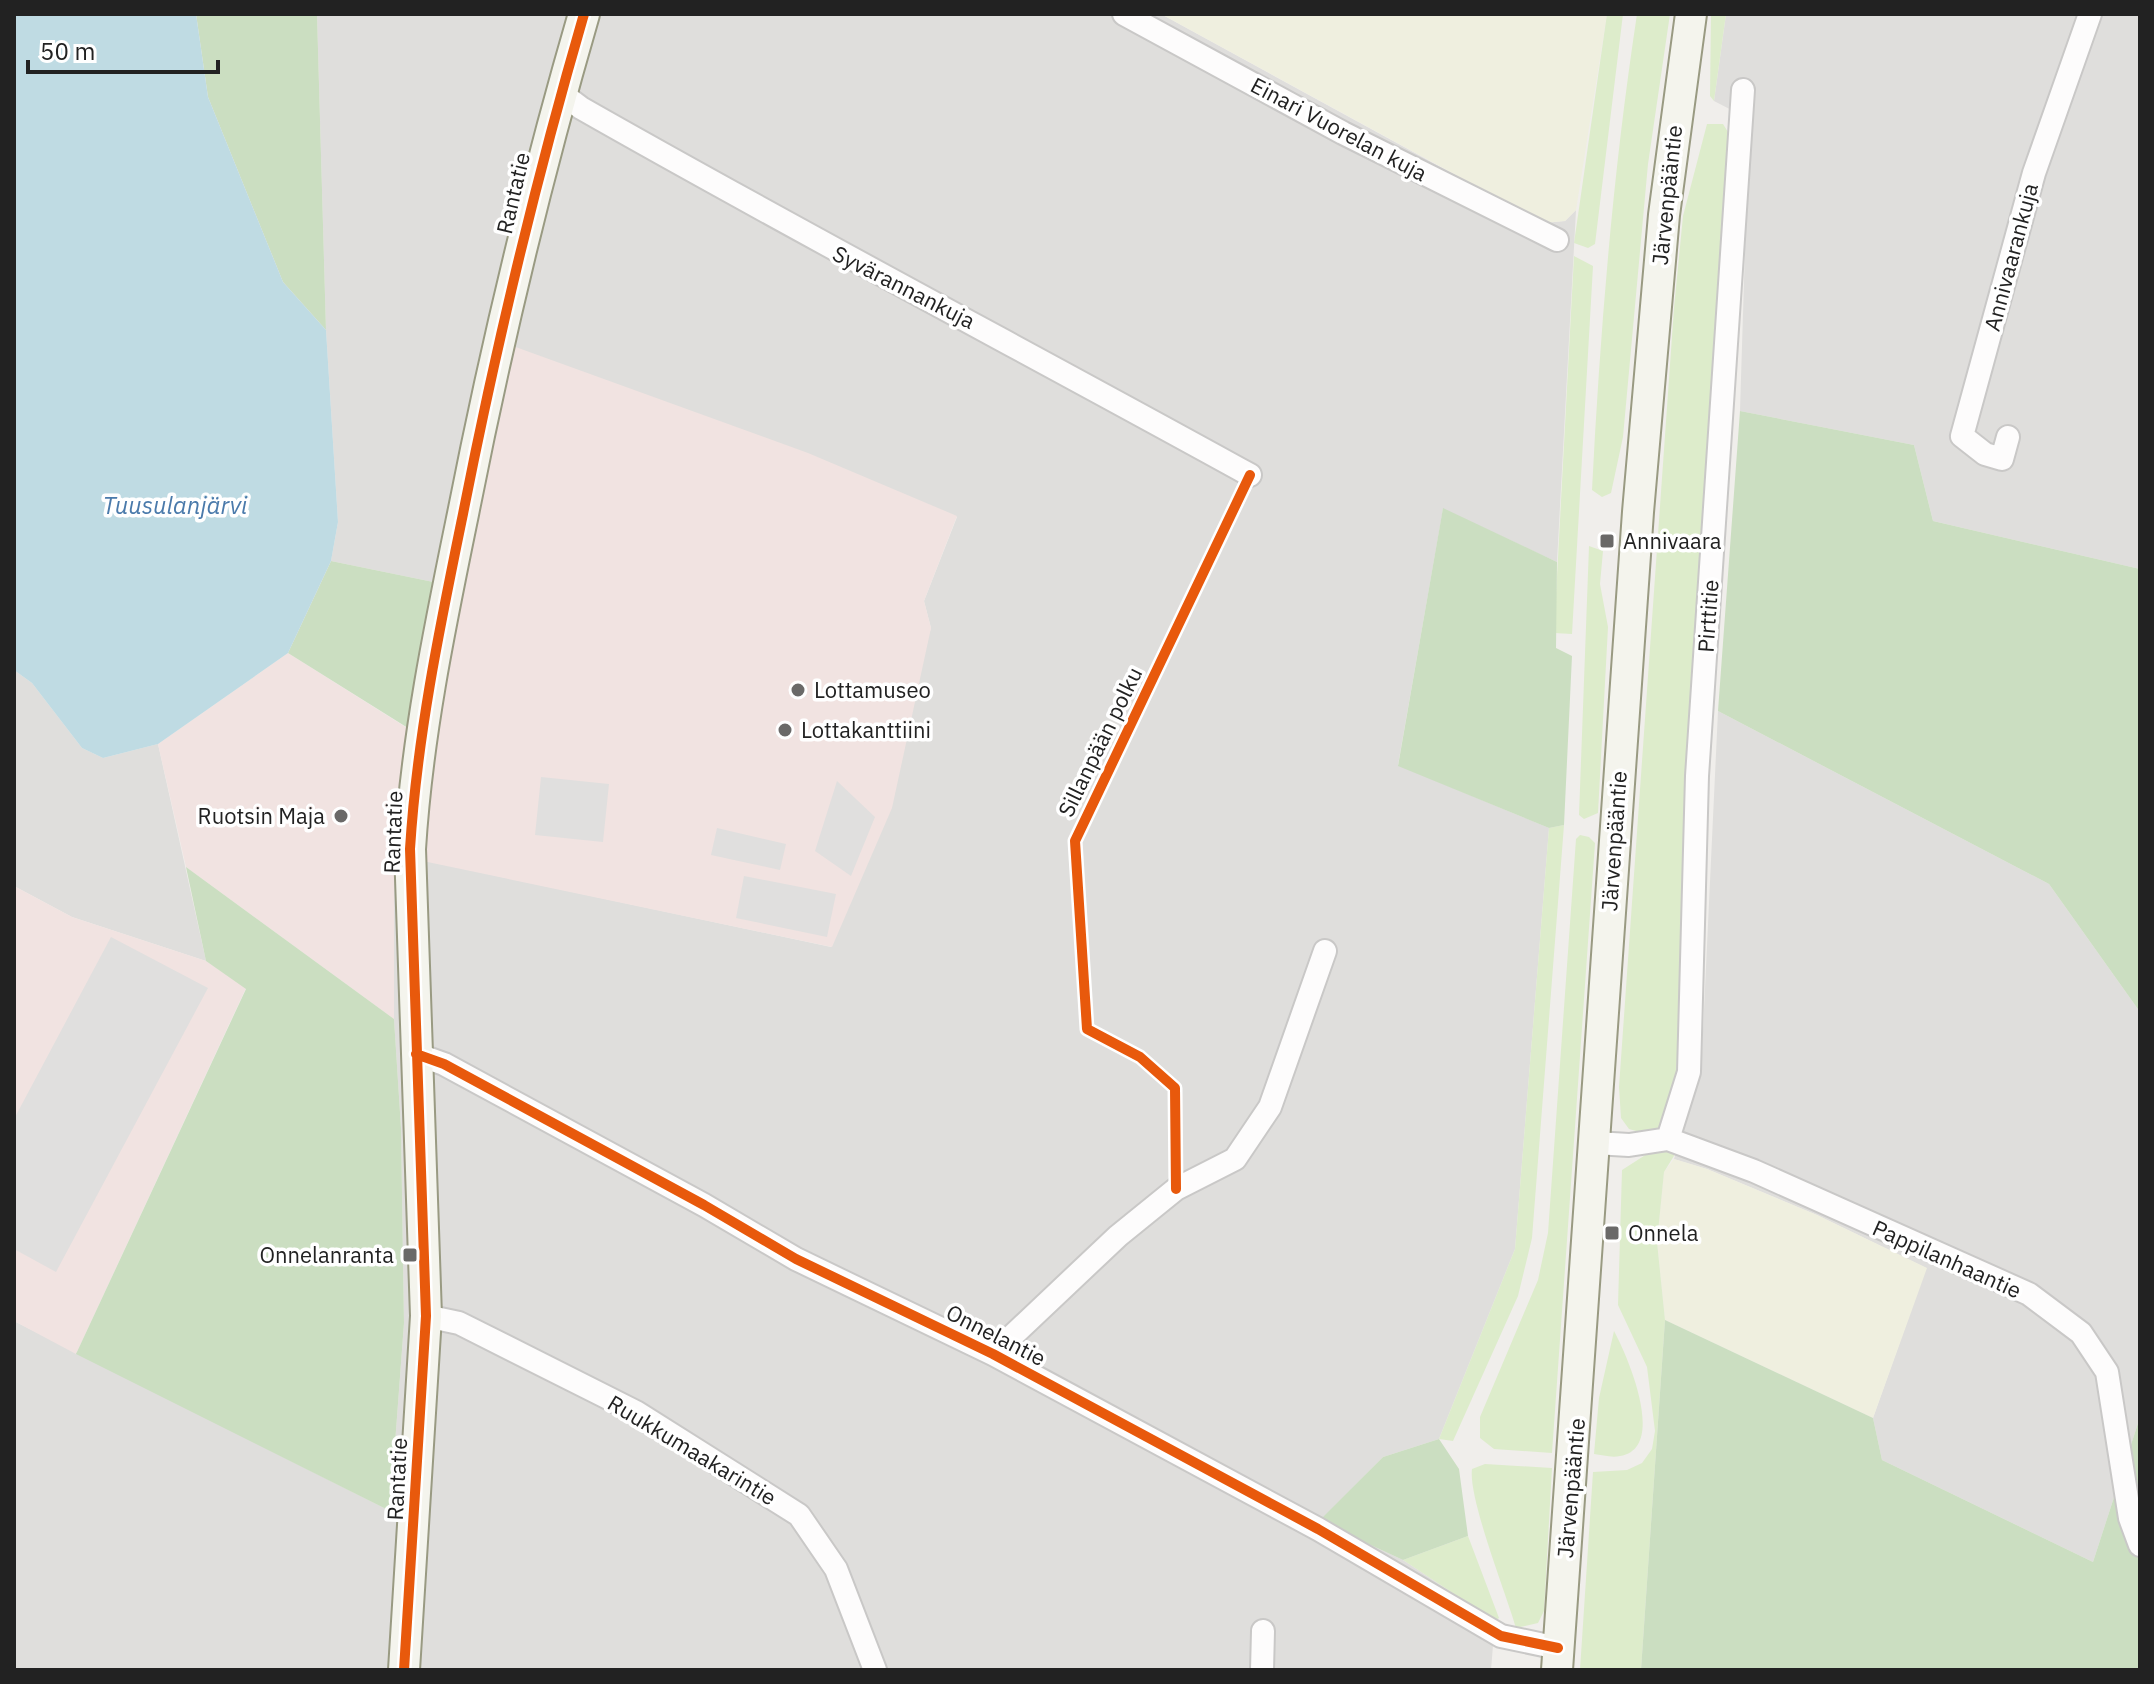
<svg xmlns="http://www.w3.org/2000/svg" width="2154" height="1684" font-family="'IBM Plex Sans',sans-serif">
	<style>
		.residential { fill: #dfdedc }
		.commercial { fill: #f1e3e1 }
		.farmland { fill: #efefdf }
		.grass { fill: #ddeccb }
		.forest { fill: #cbdec1 }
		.parking { fill: #e0dfde }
		.water { fill: #bfdbe3 }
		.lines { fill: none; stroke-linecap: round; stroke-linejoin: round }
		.street-casing { stroke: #c9c8c7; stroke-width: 26 }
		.secondary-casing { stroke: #999a82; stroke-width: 34 }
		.street { stroke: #fdfcfc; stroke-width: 22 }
		.secondary { stroke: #f4f4ed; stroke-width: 30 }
		.cycleway-casing { stroke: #fff; stroke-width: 15 }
		.cycleway { stroke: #e8590c; stroke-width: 10 }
		.poi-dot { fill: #6a6968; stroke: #fff; stroke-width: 3 }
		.labels { text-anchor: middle; stroke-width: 7; stroke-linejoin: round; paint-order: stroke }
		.street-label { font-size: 22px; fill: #222; stroke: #fff }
		.poi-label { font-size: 22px; fill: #222; stroke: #fff; text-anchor: start }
		.water-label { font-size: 24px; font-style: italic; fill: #4a7aab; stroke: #fff }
	</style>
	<rect width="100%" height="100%" fill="#f0eeeb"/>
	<!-- residential -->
	<path class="residential" d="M 317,14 L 1161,14 L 1543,223 L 1565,221 L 1576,210 L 1557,562 L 1443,509 L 1398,765 L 1549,828 L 1515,1249 L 1439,1439 L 1383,1457 L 1320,1521 L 1403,1560 L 1495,1621 L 1491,1670 L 14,1670 L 14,1321 L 390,1511 L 404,1323 L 401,1128 L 394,1019 L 394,854 L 831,947 L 931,628 L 924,601 L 957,517 L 448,585 L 331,561 L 338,522 L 326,330 Z
		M 1726,14 L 2140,14 L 2140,569 L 1933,521 L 1914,445 L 1740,411 L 1749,119 L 1714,101 Z
		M 14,670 L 32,683 L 82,748 L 103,758 L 158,744 L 206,961 L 72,917 L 14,886 Z
		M 1718,711 L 2049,884 L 2140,1012 L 2140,1417 L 2093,1562 L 1882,1460 L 1873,1418 L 1926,1268 L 1817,1215 L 1707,1169 L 1674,1159 L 1701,1074 Z"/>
	<!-- commercial -->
	<path class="commercial" d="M 499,341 L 808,453 L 957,516 L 924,601 L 931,628 L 892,808 L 832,947 L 394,855 L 394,1019 L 186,867 L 158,744 L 288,653 L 415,733 Z
		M 14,886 L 72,917 L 206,961 L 246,988 L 76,1354 L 14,1321 Z"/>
	<!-- farmland -->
	<path class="farmland" d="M 1161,14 L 1607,14 L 1576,210 L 1565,221 L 1544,223 Z
		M 1674,1159 L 1707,1169 L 1817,1215 L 1927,1268 L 1873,1418 L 1665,1320 L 1657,1242 L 1664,1172 Z"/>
	<!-- grass -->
	<path class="grass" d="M 1607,14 L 1623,14 L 1595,244 L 1588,248 L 1574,243 Z
		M 1637,14 L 1670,14 L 1648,164 L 1623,437 L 1611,493 L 1602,497 L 1592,490 C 1600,331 1613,172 1637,14 Z
		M 1711,14 L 1726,14 L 1714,101 L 1710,96 Z
		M 1707,124 L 1723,124 L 1733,140 L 1675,1092 L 1663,1126 L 1643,1133 L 1629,1129 L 1621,1118 L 1619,1087 L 1674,308 L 1683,216 Z
		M 1574,256 L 1593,266 L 1572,634 L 1554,633 Z
		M 1589,546 L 1603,551 L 1600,584 L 1608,627 L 1598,813 L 1584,819 L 1579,815 Z
		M 1564,825 L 1532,1238 L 1518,1296 L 1453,1441 L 1439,1439 L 1515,1249 L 1549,828 Z
		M 1580,835 L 1589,837 L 1595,843 L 1552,1453 L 1494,1449 L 1480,1438 L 1480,1417 L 1538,1280 L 1548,1233 L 1576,839 Z
		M 1677,1151 L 1664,1172 L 1657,1242 L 1665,1320 L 1641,1670 L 1580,1670 L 1593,1472 L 1627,1470 L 1642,1463 L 1652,1449 L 1655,1431 L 1647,1367 L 1618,1305 L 1622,1170 L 1650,1152 Z
		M 1614,1331 C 1627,1355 1668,1448 1620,1456 C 1612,1458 1602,1455 1594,1454 L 1599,1398 Z
		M 1485,1464 L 1552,1468 L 1544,1611 L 1538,1623 L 1516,1628 C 1506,1593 1468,1498 1472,1469 Z
		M 1468,1536 L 1499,1618 L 1495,1621 L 1403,1560 Z"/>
	<!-- forest -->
	<path class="forest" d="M 196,14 L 317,14 L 326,330 L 283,282 L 208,97 Z
		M 1740,411 L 1914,445 L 1933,521 L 2140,569 L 2140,1012 L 2049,884 L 1718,711 Z
		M 1443,508 L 1557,562 L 1556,648 L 1572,656 L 1564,825 L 1549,828 L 1398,766 Z
		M 331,561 L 448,585 L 416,733 L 288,653 Z
		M 186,867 L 394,1019 L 401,1128 L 404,1323 L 390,1511 L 76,1354 L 246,989 L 206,961 Z
		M 1665,1320 L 1873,1418 L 1882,1460 L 2093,1562 L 2140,1417 L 2140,1670 L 1641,1670 Z
		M 1439,1439 L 1459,1469 L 1468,1536 L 1403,1560 L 1319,1521 L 1383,1457 Z"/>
	<!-- parking -->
	<path class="parking" d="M 541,777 L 609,784 L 603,842 L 535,835 Z
		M 837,781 L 875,817 L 851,876 L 815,851 Z
		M 717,828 L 786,844 L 780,870 L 711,855 Z
		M 744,876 L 836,894 L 827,937 L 736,918 Z
		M 111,937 L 208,988 L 56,1272 L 14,1249 L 14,1119 Z"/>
	<!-- water -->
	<path class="water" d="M 14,14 L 196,14 L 208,97 L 283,282 L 326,330 L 338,522 L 331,561 L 288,653 L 158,744 L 103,758 L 82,748 L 32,683 L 14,670 Z"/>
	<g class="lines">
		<defs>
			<path id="street" d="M 1124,14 L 1343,133 L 1557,240
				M 561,93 L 581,108 C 802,234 1027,352 1250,475
				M 2008,437 L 2002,459 L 1985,454 L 1962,436 L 2034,173 L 2090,14
				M 416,1054 L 444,1064 L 704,1205 L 796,1259 L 993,1354 L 1318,1529 L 1501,1636 L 1558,1648
				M 1668,1139 L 1689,1072 L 1697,776 L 1743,90
				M 1595,1143 L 1629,1145 L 1668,1139 L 1754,1171 L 2029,1294 L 2081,1333 L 2107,1372 L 2130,1518 L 2140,1545
				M 426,1316 L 459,1323 L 636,1412 L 799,1515 L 836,1569 L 875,1670
				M 993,1354 L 1118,1236 L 1176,1189 L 1235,1159 L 1270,1107 L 1325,951
				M 1262,1670 L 1263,1631"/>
			<path id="secondary" d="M 404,1670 L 426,1316 L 410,849 C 417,736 440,626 463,514 C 496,346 536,179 584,14
				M 1557,1670 L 1638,512 L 1664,215 L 1691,14"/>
		</defs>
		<!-- street casing -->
		<use href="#street" class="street-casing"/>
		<!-- secondary casing -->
		<use href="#secondary" class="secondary-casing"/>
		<!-- street -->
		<use href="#street" class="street"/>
		<!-- secondary -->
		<use href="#secondary" class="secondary"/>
		<defs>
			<path id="cycleway" d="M 416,1054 L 444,1064 L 704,1205 L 796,1259 L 993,1354 L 1318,1529 L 1501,1636 L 1558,1648
				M 1176,1189 L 1175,1088 L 1140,1057 L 1087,1029 L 1075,841 L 1250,475
				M 404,1670 L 426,1316 L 410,849 C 417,736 440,626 463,514 C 496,346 536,179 584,14"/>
		</defs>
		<!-- cycleway casing -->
		<use href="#cycleway" class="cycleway-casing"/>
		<!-- cycleway -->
		<use href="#cycleway" class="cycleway"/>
	</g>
	<!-- markers -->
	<g class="poi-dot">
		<rect x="1599" y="533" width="16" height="16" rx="4"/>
		<circle cx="798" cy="690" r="8"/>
		<circle cx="785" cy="730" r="8"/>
		<circle cx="341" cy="816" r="8"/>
		<rect x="1604" y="1225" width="16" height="16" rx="4"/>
		<rect x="402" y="1247" width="16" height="16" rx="4"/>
	</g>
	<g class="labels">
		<!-- street labels -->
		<g class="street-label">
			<text transform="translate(1339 129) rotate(28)" y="8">Einari Vuorelan kuja</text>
			<text transform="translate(513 193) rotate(-77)" y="8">Rantatie</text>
			<text transform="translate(1667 195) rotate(-84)" y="8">Järvenpääntie</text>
			<text transform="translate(2011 257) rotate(-75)" y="8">Annivaarankuja</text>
			<text transform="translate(904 287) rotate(27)" y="8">Syvärannankuja</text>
			<text transform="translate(1708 616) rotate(-86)" y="8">Pirttitie</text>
			<text transform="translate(1100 742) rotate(-64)" y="8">Sillanpään polku</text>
			<text transform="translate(393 832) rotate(-88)" y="8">Rantatie</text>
			<text transform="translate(1614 841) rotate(-86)" y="8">Järvenpääntie</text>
			<text transform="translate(1947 1259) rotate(24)" y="8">Pappilanhaantie</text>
			<text transform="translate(996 1335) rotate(27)" y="8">Onnelantie</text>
			<text transform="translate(692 1450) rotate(31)" y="8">Ruukkumaakarintie</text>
			<text transform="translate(397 1479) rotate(-87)" y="8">Rantatie</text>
			<text transform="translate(1571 1488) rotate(-85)" y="8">Järvenpääntie</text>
		</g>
		<!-- poi labels -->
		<g class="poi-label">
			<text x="1623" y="549">Annivaara</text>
			<text x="814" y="698">Lottamuseo</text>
			<text x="801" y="738">Lottakanttiini</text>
			<text x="325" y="824" text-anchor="end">Ruotsin Maja</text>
			<text x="1628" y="1241">Onnela</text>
			<text x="394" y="1263" text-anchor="end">Onnelanranta</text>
		</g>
		<!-- water labels -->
		<g class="water-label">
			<text x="175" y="514">Tuusulanjärvi</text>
		</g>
	</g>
	<!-- border -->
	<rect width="2154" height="1684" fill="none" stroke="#222222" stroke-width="32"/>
	<!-- scale -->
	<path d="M28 60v12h190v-12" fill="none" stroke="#222222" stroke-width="4"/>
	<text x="40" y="60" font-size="24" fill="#222222" stroke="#ffffff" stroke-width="6" paint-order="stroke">50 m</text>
</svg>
